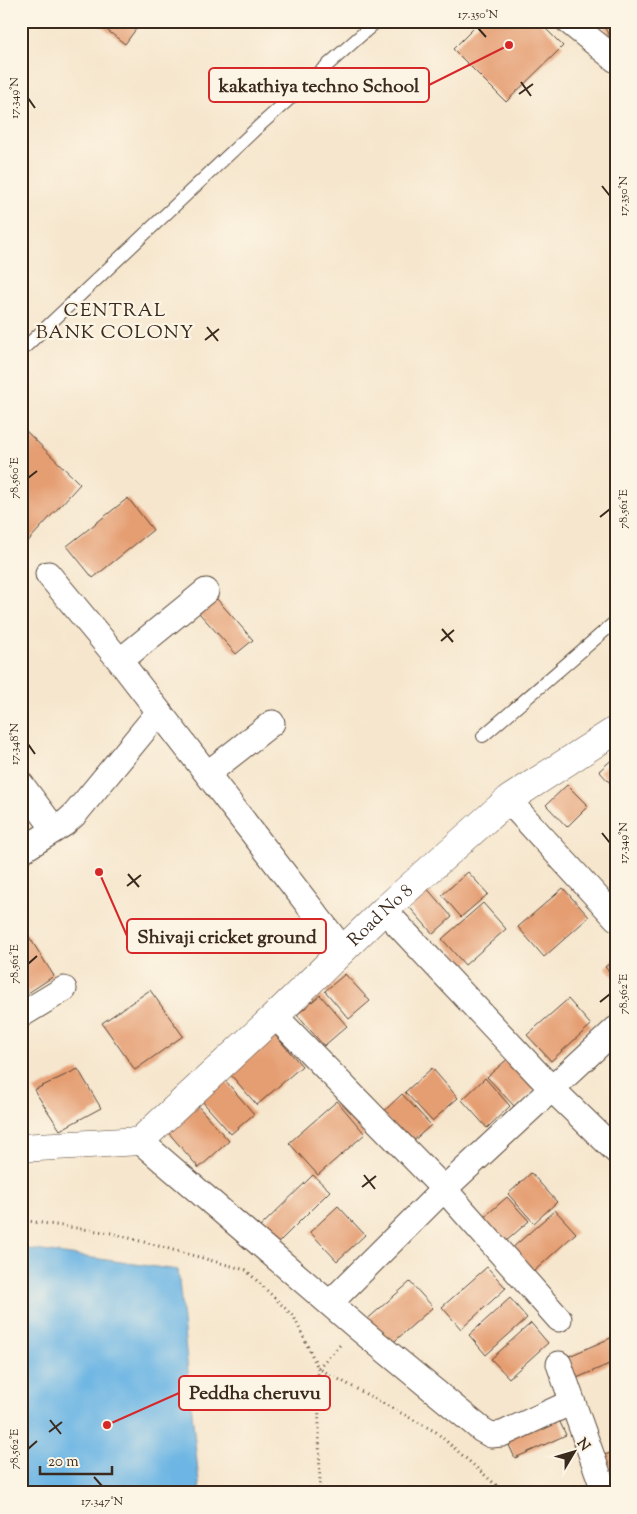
<svg xmlns="http://www.w3.org/2000/svg" width="637" height="1514" font-family="'Sorts Mill Goudy',serif">
	<style>
		.water { fill: #6cb5e4; stroke: #547081 }
		.building { fill: #e59e72 }
		.lines { fill: none; stroke-linecap: round; stroke-linejoin: round }
		.service-casing { stroke: #574638; stroke-width: 14 }
		.minor-casing { stroke: #574638; stroke-width: 27 }
		.tertiary-casing { stroke: #574638; stroke-width: 29 }
		.path { stroke: #574638; stroke-width: 3; stroke-dasharray: 1 4; stroke-linecap: butt }
		.service { stroke: #fff; stroke-width: 12 }
		.minor { stroke: #fff; stroke-width: 25 }
		.tertiary { stroke: #fff; stroke-width: 28 }
		.ticks { fill: none; stroke: #3b2a1e; stroke-width: 2 }
		.labels { text-anchor: middle; stroke-width: 4.5; stroke-linejoin: round; paint-order: stroke }
		.street-label { font-size: 18px; fill: #3b2a1e; stroke: #fcf5e5 }
		.neighbourhood-label { font-size: 19px; letter-spacing: 1px; fill: #3b2a1e; stroke: #fcf5e5 }
		.leader { fill: none; stroke: #d62828; stroke-width: 2 }
		.callout-dot { fill: #d62828; stroke: #fcf5e5; stroke-width: 2 }
		.callout { fill: #fcf5e5; stroke: #d62828; stroke-width: 2 }
		.callout-label { font-size: 19px; text-anchor: middle; font-weight: bold; fill: #3b2a1e }
		.neatline { fill: none; stroke: #3b2a1e; stroke-width: 2 }
		.ticks-label { font-size: 12px; text-anchor: middle; fill: #3b2a1e }
	</style>
	<rect width="100%" height="100%" fill="#fcf5e5"/>
	<filter id="ink" filterUnits="userSpaceOnUse"><feTurbulence type="fractalNoise" baseFrequency=".02" numOctaves="2"/><feDisplacementMap in="SourceGraphic" scale="10" xChannelSelector="R" yChannelSelector="G"/><feConvolveMatrix kernelMatrix="1 2 1 2 8 2 1 2 1" color-interpolation-filters="sRGB"/></filter>
	<filter id="wash" filterUnits="userSpaceOnUse"><feTurbulence type="fractalNoise" baseFrequency=".0096" numOctaves="4" result="noise"/><feDisplacementMap in="SourceGraphic" scale="20" xChannelSelector="R" yChannelSelector="G"/><feGaussianBlur stdDeviation="1.12" result="paint"/><feColorMatrix in="noise" values="0 0 0 0 0 0 0 0 0 0 0 0 0 0 0 0 0 1.4 0 .05"/><feComposite in="paint" operator="in"/></filter>
	<g filter="url(#wash)">
		<rect width="100%" height="100%" fill="#f6e6cd"/>
		<!-- water -->
		<path class="water" d="M 21,1248 L 178,1270 L 200,1493 L 21,1493 Z"/>
		<g id="blocks">
			<!-- building -->
			<path class="building" d="M 95,21 L 142,21 L 125,44 Z
				M 481,21 L 538,21 L 563,46 L 506,102 L 453,49 Z
				M 606,21 L 616,21 L 616,47 L 602,23 Z
				M 21,426 L 80,484 L 21,549 Z
				M 128,498 L 153,530 L 93,578 L 67,546 Z
				M 216,598 L 253,640 L 236,654 L 199,613 Z
				M 616,756 L 616,778 L 610,783 L 599,771 Z
				M 567,785 L 588,806 L 567,827 L 546,805 Z
				M 468,872 L 488,894 L 461,917 L 442,895 Z
				M 424,885 L 452,917 L 433,934 L 405,902 Z
				M 563,888 L 589,917 L 544,957 L 518,927 Z
				M 483,903 L 506,929 L 465,965 L 442,939 Z
				M 26,932 L 54,976 L 28,993 L 21,982 L 21,935 Z
				M 616,958 L 616,979 L 605,967 Z
				M 345,974 L 370,1001 L 349,1019 L 325,991 Z
				M 150,990 L 183,1036 L 135,1070 L 102,1023 Z
				M 320,995 L 347,1026 L 324,1046 L 297,1015 Z
				M 568,999 L 591,1025 L 551,1061 L 527,1035 Z
				M 275,1035 L 302,1066 L 257,1105 L 230,1074 Z
				M 512,1055 L 539,1085 L 515,1107 L 487,1077 Z
				M 432,1068 L 458,1098 L 432,1121 L 405,1092 Z
				M 78,1069 L 101,1108 L 60,1130 L 34,1090 Z
				M 485,1078 L 510,1106 L 487,1128 L 462,1100 Z
				M 224,1079 L 254,1114 L 231,1134 L 201,1100 Z
				M 402,1094 L 431,1125 L 410,1144 L 382,1113 Z
				M 337,1101 L 365,1134 L 318,1175 L 289,1143 Z
				M 197,1105 L 229,1141 L 199,1168 L 167,1131 Z
				M 531,1173 L 557,1202 L 534,1223 L 508,1194 Z
				M 313,1175 L 330,1191 L 275,1246 L 258,1229 Z
				M 507,1197 L 529,1221 L 504,1243 L 482,1219 Z
				M 338,1206 L 365,1235 L 337,1261 L 310,1232 Z
				M 555,1210 L 576,1233 L 531,1274 L 510,1250 Z
				M 487,1267 L 506,1288 L 461,1329 L 442,1307 Z
				M 410,1282 L 433,1307 L 387,1348 L 364,1322 Z
				M 510,1298 L 527,1318 L 486,1355 L 469,1335 Z
				M 531,1323 L 548,1343 L 509,1378 L 491,1359 Z
				M 613,1337 L 616,1344 L 616,1361 L 570,1381 L 560,1360 Z
				M 557,1416 L 566,1435 L 515,1458 L 506,1439 Z
				M 616,1451 L 616,1488 L 599,1457 Z"/>
		</g>
	</g>
	<g filter="url(#ink)">
		<use href="#blocks" fill-opacity="0" stroke="#574638" stroke-width="1"/>
		<g class="lines">
			<defs>
				<path id="service" d="M 21,351 L 258,127 L 377,21
					M 483,736 L 616,621"/>
				<path id="minor" d="M 568,21 L 616,60
					M 48,574 L 120,661 L 343,950
					M 120,661 L 206,591
					M 207,774 L 272,723
					M 21,784 L 55,830
					M 508,800 L 616,918
					M 21,851 L 64,824 L 75,814 L 159,712
					M 384,910 L 552,1089 L 616,1151
					M 21,1015 L 64,989
					M 275,1016 L 444,1189 L 559,1319
					M 140,1141 L 358,1328 L 482,1430 L 491,1435 L 502,1434 L 572,1402
					M 330,1303 L 444,1189 L 616,1029
					M 559,1364 L 605,1493"/>
				<g id="tertiary">
					<path id="s1" d="M 21,1148 L 140,1141 L 275,1016 L 384,910 L 508,800 L 616,730"/>
				</g>
			</defs>
			<!-- service casing -->
			<use href="#service" class="service-casing"/>
			<!-- minor casing -->
			<use href="#minor" class="minor-casing"/>
			<!-- tertiary casing -->
			<use href="#tertiary" class="tertiary-casing"/>
			<!-- path -->
			<path class="path" d="M 21,1220 L 111,1233 L 246,1270 L 294,1317 L 318,1368 L 341,1344
				M 316,1493 L 320,1487 L 318,1368 L 436,1432 L 505,1493"/>
			<!-- service -->
			<use href="#service" class="service"/>
			<!-- minor -->
			<use href="#minor" class="minor"/>
			<!-- tertiary -->
			<use href="#tertiary" class="tertiary"/>
		</g>
	</g>
	<!-- ticks -->
	<path class="ticks" d="M 478,28 L 486,37M 521,82 L 531,96M 519,94 L 533,84M 28,98 L 35,108M 602,186 L 610,196M 207,327 L 218,341M 205,340 L 219,329M 28,478 L 37,471M 600,517 L 610,509M 442,629 L 453,642M 441,641 L 454,630M 28,744 L 35,754M 602,833 L 610,843M 128,874 L 139,887M 127,886 L 141,875M 28,964 L 37,956M 600,1002 L 610,994M 364,1175 L 375,1189M 362,1187 L 376,1176M 50,1420 L 61,1434M 49,1432 L 62,1422M 28,1449 L 37,1441M 94,1477 L 102,1486"/>
	<g class="labels">
		<!-- street labels -->
		<g class="street-label">
			<text dy="6" stroke="none"><textPath href="#s1" startOffset="449">Road No 8</textPath></text>
		</g>
		<!-- neighbourhood labels -->
		<g class="neighbourhood-label">
			<text x="115" y="316">CENTRAL<tspan x="115" dy="22">BANK COLONY</tspan></text>
		</g>
	</g>
	<!-- callouts -->
	<path class="leader" d="M509 45L429 85M99 872L127 936M107 1425L179 1393"/>
	<g class="callout-dot">
		<circle cx="509" cy="45" r="5"/>
		<circle cx="99" cy="872" r="5"/>
		<circle cx="107" cy="1425" r="5"/>
	</g>
	<g class="callout">
		<rect x="209" y="68" width="220" height="34" rx="5"/>
		<rect x="127" y="919" width="199" height="34" rx="5"/>
		<rect x="179" y="1376" width="151" height="34" rx="5"/>
	</g>
	<g class="callout-label">
		<text x="319" y="92">kakathiya techno School</text>
		<text x="227" y="943">Shivaji cricket ground</text>
		<text x="255" y="1399">Peddha cheruvu</text>
	</g>
	<!-- margin -->
	<rect width="637" height="1514" fill="none" stroke="#fcf5e5" stroke-width="55"/>
	<!-- north arrow -->
	<g transform="translate(574 1452) rotate(52)" stroke="#fcf5e5" stroke-width="4" paint-order="stroke">
	<path d="M0-4L9 19L0 12L-9 19Z" fill="#3b2a1e"/>
	<text y="-8" font-size="14" font-weight="bold" text-anchor="middle" fill="#3b2a1e">N</text>
	</g>
	<!-- scale -->
	<path d="M40 1466v8h72v-8" fill="none" stroke="#3b2a1e" stroke-width="2.5"/>
	<text x="48" y="1466" font-size="15" fill="#3b2a1e" stroke="#fcf5e5" stroke-width="4" paint-order="stroke">20 m</text>
	<rect x="28" y="28" width="582" height="1458" class="neatline"/>
	<g class="ticks-label">
		<text x="478" y="18">17.350°N</text>
		<text transform="translate(14 98) rotate(-90)" y="4">17.349°N</text>
		<text transform="translate(623 196) rotate(-90)" y="4">17.350°N</text>
		<text transform="translate(14 478) rotate(-90)" y="4">78.560°E</text>
		<text transform="translate(623 509) rotate(-90)" y="4">78.561°E</text>
		<text transform="translate(14 744) rotate(-90)" y="4">17.348°N</text>
		<text transform="translate(623 843) rotate(-90)" y="4">17.349°N</text>
		<text transform="translate(14 964) rotate(-90)" y="4">78.561°E</text>
		<text transform="translate(623 994) rotate(-90)" y="4">78.562°E</text>
		<text transform="translate(14 1449) rotate(-90)" y="4">78.562°E</text>
		<text x="102" y="1505">17.347°N</text>
	</g>
</svg>
